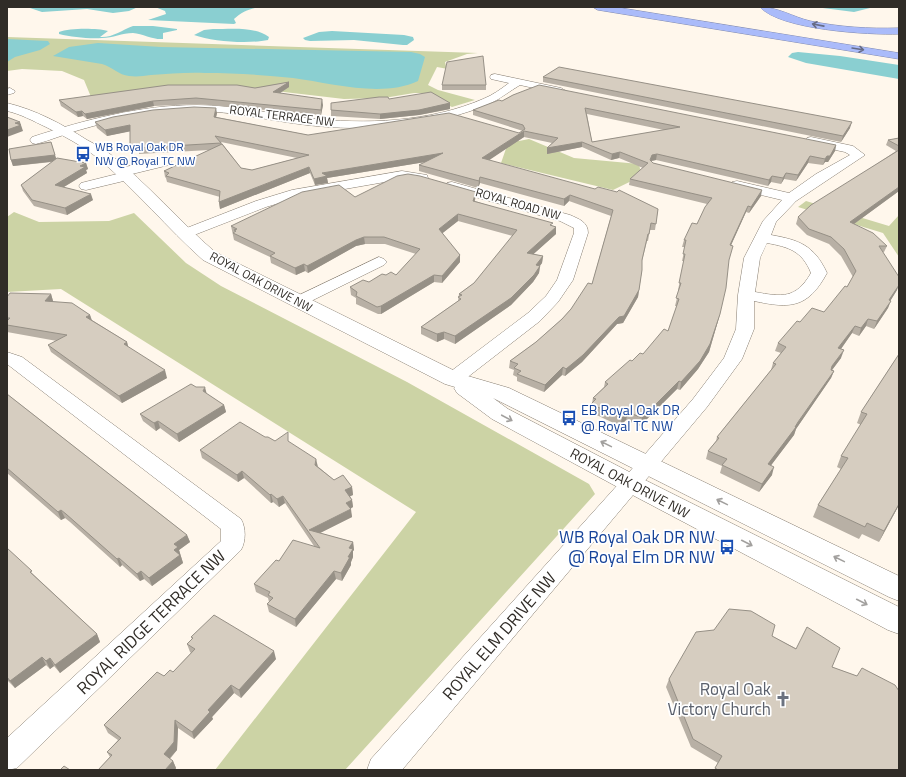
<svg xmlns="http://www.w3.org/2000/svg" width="906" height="777" font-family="'Titillium Web',sans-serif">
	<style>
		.green { fill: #ccd3a5 }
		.water { fill: #8acfd1 }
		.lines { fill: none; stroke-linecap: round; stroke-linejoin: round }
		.minor-casing { stroke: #877e72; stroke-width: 1 }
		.tertiary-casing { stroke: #877e72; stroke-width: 1 }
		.motorway-casing { stroke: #7f89b0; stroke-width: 1 }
		.minor { fill: #fff; fill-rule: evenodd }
		.tertiary { fill: #fff; fill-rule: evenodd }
		.motorway { fill: #aabbfa; fill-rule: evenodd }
		.wall { fill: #b8b0a5; fill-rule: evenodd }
		.shaded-wall { fill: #969086 }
		.building { fill: #d6cdc0; stroke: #969086; fill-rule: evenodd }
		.oneway { stroke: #676c86 }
		.oneway2 { stroke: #a2a09e }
		.labels { text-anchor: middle; stroke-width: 3.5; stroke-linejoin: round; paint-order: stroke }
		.far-street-label { font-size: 12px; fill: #302c27; stroke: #fff }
		.far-transit-label { font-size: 12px; fill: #164399; stroke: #fff; text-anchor: start }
		.transit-label { font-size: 14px; fill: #164399; stroke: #fff; text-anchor: start }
		.street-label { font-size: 14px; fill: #302c27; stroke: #fff }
		.near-transit-label { font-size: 17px; fill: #164399; stroke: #fff; text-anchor: end }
		.near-street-label { font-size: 17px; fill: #302c27; stroke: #fff }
		.near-worship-label { font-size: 17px; fill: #5b616d; stroke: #fff; text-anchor: end }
	</style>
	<rect width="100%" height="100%" fill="#fff7ec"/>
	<!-- green -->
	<path class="green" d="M 7,37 L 478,53 L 467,54 L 445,62 L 446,66 L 480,75 L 437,67 L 428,85 L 438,90 L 475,100 L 452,107 L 423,93 L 414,93 L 384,98 L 344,99 L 233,86 L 184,86 L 91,97 L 84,80 L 62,71 L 22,69 L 7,71 Z
		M 529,139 L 574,158 L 639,164 L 640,169 L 648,173 L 613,190 L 501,163 L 509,140 L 519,141 Z
		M 806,201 L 889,226 L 899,215 L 899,257 L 883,233 L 798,207 Z
		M 14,212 L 39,222 L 109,221 L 134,213 L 186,263 L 221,286 L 407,382 L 589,484 L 595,494 L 345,770 L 215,770 L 416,512 L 61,289 L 7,292 L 7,217 Z"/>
	<!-- water -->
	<path class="water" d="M 27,7 L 138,7 L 129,11 L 113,13 L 87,9 L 42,12 Z
		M 155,7 L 259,7 C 249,9 241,12 234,19 L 236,23 L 234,24 L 148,20 L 166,14 L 165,11 Z
		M 815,7 L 869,7 L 870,8 L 854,12 Z
		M 133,26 L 153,26 L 177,29 L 177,30 L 163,33 L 163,39 C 154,40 143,34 133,33 C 122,33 113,38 102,38 C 89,39 72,37 59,34 L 59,32 C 70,28 96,28 108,31 L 100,37 C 112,38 122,30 133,26 Z
		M 213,29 C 231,29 254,26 269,37 L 268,40 C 249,44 213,42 194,35 L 204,30 Z
		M 332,31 L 404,35 L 413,37 L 414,40 L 407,45 L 403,45 L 354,40 L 310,41 L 305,40 L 303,38 L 319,32 Z
		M 7,39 L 48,41 L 50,44 L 40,50 L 15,57 L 7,62 Z
		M 98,43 L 161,47 L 411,52 L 420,54 L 425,57 L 418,81 C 382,98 331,83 293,78 C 264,75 234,73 205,73 C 187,72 169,74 151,75 C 143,76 137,77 129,76 C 119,75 112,67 102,64 L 53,56 L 69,47 Z
		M 798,52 L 840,56 L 899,65 L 899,79 L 806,63 L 788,57 L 792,53 Z"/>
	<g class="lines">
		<defs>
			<path id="minor" d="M 495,74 L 561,88 L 566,91 L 561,94 L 520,85 C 510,91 501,98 491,103 C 438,127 364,132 307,125 C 270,121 233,111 196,111 C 156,112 117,119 79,130 C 65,134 51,140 36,144 L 32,143 L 30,140 L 32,137 C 85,120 140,105 197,105 C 235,105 271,114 308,118 C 365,125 430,122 483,99 C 493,95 501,89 509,83 L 491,79 L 490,77 L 491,75 Z
				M 10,88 L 15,91 L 14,93 L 7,95 L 7,89 Z
				M 811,137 L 853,146 L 865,155 L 796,201 L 776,222 L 771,235 C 799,240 814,245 827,273 C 808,308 791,309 754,301 L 754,329 L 742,359 L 707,407 L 402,770 L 367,770 L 371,759 L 640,460 L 693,399 L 724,358 L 736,329 L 738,295 L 744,258 L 763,221 L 782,200 L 732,188 L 730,185 L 732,182 L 737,181 L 789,193 L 816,174 L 850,155 L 845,152 L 807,144 L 805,141 L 807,138 ZM 767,243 C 789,247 802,251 811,273 C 796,299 782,297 755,292 L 760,258 Z
				M 165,158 L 169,159 L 171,162 L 169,165 L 132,174 L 133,176 L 132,179 L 86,190 L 81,189 L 79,186 L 81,183 L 117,174 L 116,172 L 117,169 Z
				M 402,171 L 427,175 L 428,178 L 427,181 L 422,182 L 402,179 L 299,197 L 266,207 L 189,237 L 184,238 L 179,237 L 177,234 L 179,231 L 256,201 L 292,190 Z
				M 452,182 L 570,215 C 579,219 588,222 588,233 L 573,280 L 558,302 L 540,321 L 460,383 L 453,385 L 446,383 L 444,379 L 446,375 L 528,313 L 546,296 L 557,280 L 574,233 L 574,228 L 560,221 L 447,189 L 445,186 L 447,183 Z
				M 379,257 L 384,259 L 387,262 L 384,265 L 303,305 L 297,307 L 291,305 L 289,302 L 291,299 Z
				M 7,352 L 22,357 L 241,519 C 246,528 246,541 241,550 L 17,768 L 7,770 L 7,738 L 221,541 L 221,529 L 7,364 Z"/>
			<path id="tertiary" d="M 7,103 C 36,110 62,124 87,140 C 95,144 103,149 110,154 C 148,184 179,221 215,252 L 461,374 L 509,388 L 899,576 L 899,601 L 889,597 L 493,398 L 508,409 L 641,478 L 899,607 L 899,634 L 888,630 L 623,490 L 492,419 L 457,393 L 454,388 L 455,387 L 445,384 L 203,260 C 167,228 137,191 100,160 C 85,147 64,136 46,127 C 33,121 21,114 7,111 Z"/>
			<path id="motorway" d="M 593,7 L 615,7 L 899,53 L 899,59 L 598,10 Z
				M 760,7 C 778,7 793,17 810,21 C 839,27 869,29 899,28 L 899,34 C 869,35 780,30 760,7 Z"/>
		</defs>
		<!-- minor casing -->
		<use href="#minor" class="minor-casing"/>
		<!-- tertiary casing -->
		<use href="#tertiary" class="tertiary-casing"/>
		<!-- motorway casing -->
		<use href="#motorway" class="motorway-casing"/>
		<!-- minor -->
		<use href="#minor" class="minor"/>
		<!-- tertiary -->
		<use href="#tertiary" class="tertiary"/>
		<!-- motorway -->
		<use href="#motorway" class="motorway"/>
	</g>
	<!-- wall -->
	<path class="wall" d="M 543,77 L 850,128 L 841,142 L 543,82 Z
		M 289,82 L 289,87 L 280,93 L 323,105 L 321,115 L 197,104 L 154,106 L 87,119 L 83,116 L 78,117 L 61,106 L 59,100 L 255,88 Z
		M 442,85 L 486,85 L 486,90 L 442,90 Z
		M 513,95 L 836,145 L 835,151 L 828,162 L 825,162 L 823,165 L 808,163 L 796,181 L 784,179 L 781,184 L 771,182 L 768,186 L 656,160 L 651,161 L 653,163 L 761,196 L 749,213 L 746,212 L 731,245 L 718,321 L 709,352 L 698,369 L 680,390 L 677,389 L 640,426 L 626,420 L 620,426 L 590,412 L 591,404 L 592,403 L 593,398 L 604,387 L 605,382 L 632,361 L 643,354 L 668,331 L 677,306 L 675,306 L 679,290 L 678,290 L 684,261 L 682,261 L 685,247 L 682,247 L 684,240 L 697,224 L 707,204 L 629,185 L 630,179 L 643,168 L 619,158 L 611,160 L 582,147 L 547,154 L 547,148 L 552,143 L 524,137 L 488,160 L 658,209 L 655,230 L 650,230 L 648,241 L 647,241 L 642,261 L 642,270 L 638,297 L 623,323 L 617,324 L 582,362 L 565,376 L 562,375 L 544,392 L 517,381 L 517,377 L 513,375 L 514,370 L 509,368 L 510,361 L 536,342 L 562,319 L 571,309 L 592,284 L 611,216 L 569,201 L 564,206 L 480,183 L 478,188 L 419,171 L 419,165 L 425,162 L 327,178 L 328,183 L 315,185 L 310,173 L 220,209 L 219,202 L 220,197 L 167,182 L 166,178 L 165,177 L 164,171 L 209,150 L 139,154 L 139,151 L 132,150 L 130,144 L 130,131 L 107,136 L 97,128 L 95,122 L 217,113 L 216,117 L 308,135 L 519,133 L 523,131 L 473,115 L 473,110 L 502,101 ZM 587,114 L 664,130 L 592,142 ZM 221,142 L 297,158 L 252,170 L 241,168 Z
		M 389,99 L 450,109 L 419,115 L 380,119 L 331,116 L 331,110 Z
		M 899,138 L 899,191 L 854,224 L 887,246 L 884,252 L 883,252 L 897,290 L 890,301 L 888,308 L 874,329 L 866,326 L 859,336 L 852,333 L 841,349 L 841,358 L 832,370 L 834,371 L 831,378 L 796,429 L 794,435 L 771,465 L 772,475 L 759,492 L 720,473 L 722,466 L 706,459 L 708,451 L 716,441 L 717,437 L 771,370 L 773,363 L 781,353 L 775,351 L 778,343 L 800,322 L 824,312 L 847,287 L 853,277 L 841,256 L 829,244 L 807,235 L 796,224 L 798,217 L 896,151 L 886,145 L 888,140 Z
		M 56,159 L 86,163 L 88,169 L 86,170 L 87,173 L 64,187 L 93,200 L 67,215 L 34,206 L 23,191 L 21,185 L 52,162 L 13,166 L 11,160 Z
		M 476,192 L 475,201 L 556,227 L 556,234 L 533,254 L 543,256 L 542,263 L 540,266 L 539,273 L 533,282 L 511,305 L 455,344 L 444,339 L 437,342 L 421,334 L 421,327 L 458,301 L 459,294 L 474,283 L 513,236 L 458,221 L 442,233 L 460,262 L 442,283 L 434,282 L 381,314 L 378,314 L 356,304 L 356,298 L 351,295 L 350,287 L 369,282 L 386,275 L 396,275 L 416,254 L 385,244 L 365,244 L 356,246 L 308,273 L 305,271 L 296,275 L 271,263 L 270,257 L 234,240 L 231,226 L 355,197 Z
		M 51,294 L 53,301 L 52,302 L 90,315 L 92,320 L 127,342 L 128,347 L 167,378 L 122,403 L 51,352 L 48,345 L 57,341 L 7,332 L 7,297 Z
		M 899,354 L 898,490 L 899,491 L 899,505 L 879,542 L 862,534 L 859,539 L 813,517 L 818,505 L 841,469 L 837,467 L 841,456 L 861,425 L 857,423 L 861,412 Z
		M 7,394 L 187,535 L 190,542 L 179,550 L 183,563 L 152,586 L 144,579 L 140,581 L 122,565 L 120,567 L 70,522 L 65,518 L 61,520 L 7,473 Z
		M 207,394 L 224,405 L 226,412 L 179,442 L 160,428 L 156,431 L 143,421 L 140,414 Z
		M 265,437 L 275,441 L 289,442 L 334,480 L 352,487 L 353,495 L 350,496 L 352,500 L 353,507 L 350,509 L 352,517 L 320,533 L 353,542 L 354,550 L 353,551 L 353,557 L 351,562 L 351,565 L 342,581 L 336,579 L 296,627 L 269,612 L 267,604 L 269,602 L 268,598 L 256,592 L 254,584 L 279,561 L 314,546 L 285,503 L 279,507 L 273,502 L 271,503 L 244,478 L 238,482 L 202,458 L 200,450 Z
		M 7,548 L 34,575 L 97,634 L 100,642 L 60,673 L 54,666 L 50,669 L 46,665 L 15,688 L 7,680 Z
		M 772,636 L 832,667 L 857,676 L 899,770 L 714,770 L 718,763 L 691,747 L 666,687 L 669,679 Z
		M 191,637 L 276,659 L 241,698 L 234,693 L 212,717 L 213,719 L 194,739 L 178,728 L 177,750 L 170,759 L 173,761 L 176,768 L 175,770 L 98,770 L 110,757 L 107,752 L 118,740 L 108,733 L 104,725 L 164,676 L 173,672 L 191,653 L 190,652 L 187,644 L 192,639 Z"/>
	<!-- shaded-wall -->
	<path class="shaded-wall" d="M 289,82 L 289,87 L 274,97 L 273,92 Z
		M 322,99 L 323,105 L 321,115 L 321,110 Z
		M 153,101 L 154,106 L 87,119 L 85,114 Z
		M 450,103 L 450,109 L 419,115 L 380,119 L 380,114 Z
		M 216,108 L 217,113 L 215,122 L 214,117 Z
		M 82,111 L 83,116 L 78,117 L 76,112 Z
		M 20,122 L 23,131 L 7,137 L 7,130 L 15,123 Z
		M 852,122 L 850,128 L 841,142 L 843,136 Z
		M 130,125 L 132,131 L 107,136 L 105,130 Z
		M 524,131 L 524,137 L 482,165 L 482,158 Z
		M 51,142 L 57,161 L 13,166 L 11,160 Z
		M 582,142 L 582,147 L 547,154 L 547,148 Z
		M 836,145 L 835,151 L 828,162 L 825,162 L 823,165 L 825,159 L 827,156 Z
		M 620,152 L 619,158 L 611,160 L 612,154 Z
		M 443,153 L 444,159 L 327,178 L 328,183 L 315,185 L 314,179 L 322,173 Z
		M 657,154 L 656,160 L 651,161 L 650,160 L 652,155 Z
		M 810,156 L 808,163 L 796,181 L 798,175 Z
		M 86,163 L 88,169 L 86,170 L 87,173 L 57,191 L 55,185 L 80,166 Z
		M 309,167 L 310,173 L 220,209 L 219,202 Z
		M 786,173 L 784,179 L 781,184 L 783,178 Z
		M 772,176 L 771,182 L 768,186 L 769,180 Z
		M 480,177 L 480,183 L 478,188 L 479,181 Z
		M 899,187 L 899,191 L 847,229 L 850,222 Z
		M 762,190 L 761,196 L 749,213 L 751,207 Z
		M 476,192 L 475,199 L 473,207 L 473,201 Z
		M 91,194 L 93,200 L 67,215 L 65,208 Z
		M 570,195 L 569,201 L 564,206 L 564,199 Z
		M 748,206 L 746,212 L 728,252 L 730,245 Z
		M 458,214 L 458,221 L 439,236 L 439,229 Z
		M 556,227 L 556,234 L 527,260 L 527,253 Z
		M 364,237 L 365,244 L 356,246 L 308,273 L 307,266 L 356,240 Z
		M 460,255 L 460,262 L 442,283 L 442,276 Z
		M 543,256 L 542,263 L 535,272 L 536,265 Z
		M 304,264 L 305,271 L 296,275 L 295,268 Z
		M 540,266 L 539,273 L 533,282 L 511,305 L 455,344 L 455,336 Z
		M 434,275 L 434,282 L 381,314 L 381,306 Z
		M 899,285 L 897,290 L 886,308 L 889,300 Z
		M 639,290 L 638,297 L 623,323 L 617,324 L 582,362 L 565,376 L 566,369 Z
		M 51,294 L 53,301 L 48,309 L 45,301 Z
		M 891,301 L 888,308 L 874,329 L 877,321 Z
		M 720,314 L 709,352 L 698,369 L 680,390 L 681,382 Z
		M 90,315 L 92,322 L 86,317 Z
		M 868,319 L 866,326 L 859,336 L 861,328 Z
		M 855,326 L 852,333 L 836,356 L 838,348 Z
		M 444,332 L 444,339 L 437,342 L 437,334 Z
		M 127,342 L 129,350 L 124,344 Z
		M 844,350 L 841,358 L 829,374 L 832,366 Z
		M 563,367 L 562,375 L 544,392 L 545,385 Z
		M 165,370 L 167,378 L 122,403 L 119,396 Z
		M 834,371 L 831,378 L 796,429 L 794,435 L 766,472 L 768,464 L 795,427 Z
		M 679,381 L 677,389 L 640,426 L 642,418 Z
		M 205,387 L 207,395 L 203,391 Z
		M 224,405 L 226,412 L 179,442 L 177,434 Z
		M 628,412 L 626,420 L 620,426 L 622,418 Z
		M 158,421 L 160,428 L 156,431 L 154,423 Z
		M 316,459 L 318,467 L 315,465 Z
		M 774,467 L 772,475 L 759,492 L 762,484 Z
		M 242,471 L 244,478 L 238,482 L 237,475 Z
		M 352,487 L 353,495 L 346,498 L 345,490 Z
		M 271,494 L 273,502 L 271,503 L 270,495 Z
		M 283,496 L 285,503 L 279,507 L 277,499 Z
		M 352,500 L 353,507 L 347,510 L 346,503 Z
		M 899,504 L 899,505 L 879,542 L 884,531 Z
		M 351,509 L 352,517 L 312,537 L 309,530 Z
		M 61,510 L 65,518 L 61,520 L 58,512 Z
		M 187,535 L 190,542 L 179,550 L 183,563 L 152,586 L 149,578 L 174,550 L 174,544 Z
		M 353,542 L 354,550 L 353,551 L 353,557 L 351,562 L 351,565 L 342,581 L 341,573 L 348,557 L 349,548 Z
		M 119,558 L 122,565 L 120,567 L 117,559 Z
		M 141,571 L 144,579 L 140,581 L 137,574 Z
		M 334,571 L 336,579 L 296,627 L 295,619 Z
		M 97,634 L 100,642 L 60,673 L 55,665 Z
		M 274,651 L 276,659 L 241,698 L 239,690 Z
		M 42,657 L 46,665 L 15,688 L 10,681 Z
		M 50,658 L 54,666 L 50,669 L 46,661 Z
		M 231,685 L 234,693 L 212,717 L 213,719 L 194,739 L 192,732 L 208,710 Z
		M 175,720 L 178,728 L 177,750 L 167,761 L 164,754 Z
		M 173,761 L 176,768 L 175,770 L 165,770 Z"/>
	<!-- building -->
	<path class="building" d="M 483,56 L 486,85 L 442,85 L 447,62 Z
		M 559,67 L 852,122 L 843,136 L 543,77 Z
		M 289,82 L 273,92 L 322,99 L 321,110 L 196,98 L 153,101 L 85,114 L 82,111 L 76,112 L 59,100 L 168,85 L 237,85 L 255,88 Z
		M 539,85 L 836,145 L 830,156 L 827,156 L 825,159 L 810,156 L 798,175 L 786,173 L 783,178 L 772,176 L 769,180 L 657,154 L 652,155 L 650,160 L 653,163 L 762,190 L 751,207 L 748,206 L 730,245 L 733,246 L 729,260 L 726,288 L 720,314 L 710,344 L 700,361 L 681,382 L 679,381 L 642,418 L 628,412 L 622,418 L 591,404 L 596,399 L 593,398 L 608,384 L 605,382 L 630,360 L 632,361 L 640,353 L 643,354 L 664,329 L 668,331 L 679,299 L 676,298 L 681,283 L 679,283 L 685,254 L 683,254 L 686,240 L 684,240 L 692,223 L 697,224 L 705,207 L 712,198 L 630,179 L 648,163 L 620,152 L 612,154 L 582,142 L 547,148 L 558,138 L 524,131 L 482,158 L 595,189 L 598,187 L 617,192 L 619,190 L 658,209 L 656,224 L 651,223 L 649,234 L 648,234 L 642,260 L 642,270 L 639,290 L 624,316 L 619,317 L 583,355 L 566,369 L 563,367 L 545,385 L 517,374 L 521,371 L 514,368 L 518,364 L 510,361 L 536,342 L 562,319 L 571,309 L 588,283 L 592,284 L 613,210 L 570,195 L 564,199 L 480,177 L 479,181 L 419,165 L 443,153 L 322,173 L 327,176 L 314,179 L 309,167 L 219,202 L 220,191 L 166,176 L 169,173 L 164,171 L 222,144 L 241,168 L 252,170 L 309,155 L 215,136 L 221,143 L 138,148 L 138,146 L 130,144 L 130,125 L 105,130 L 95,122 L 113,117 L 153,110 L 194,107 L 216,108 L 214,117 L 308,135 L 449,113 L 519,133 L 525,129 L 523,125 L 473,110 L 499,100 L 502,101 L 513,95 ZM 585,108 L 680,127 L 592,142 Z
		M 431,92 L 450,103 L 419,110 L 380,114 L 331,110 L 331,103 L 379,97 L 388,97 L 389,99 Z
		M 7,117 L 20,122 L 15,123 L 21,125 L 7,130 Z
		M 899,138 L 899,146 L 888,140 Z
		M 51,142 L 55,155 L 11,160 L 9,149 Z
		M 899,150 L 899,187 L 850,222 L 873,233 L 887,246 L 879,246 L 899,277 L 899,285 L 889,300 L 891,301 L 877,321 L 868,319 L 861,328 L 855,326 L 838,348 L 844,350 L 832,366 L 831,370 L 834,371 L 798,422 L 795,427 L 796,427 L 768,464 L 774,467 L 762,484 L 722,465 L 727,459 L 708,451 L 719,438 L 717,437 L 776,364 L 773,363 L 786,347 L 778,343 L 797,321 L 800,322 L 812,308 L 824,312 L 845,286 L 847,287 L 856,271 L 844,249 L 831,237 L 809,229 L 798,217 L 811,205 Z
		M 57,158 L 86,163 L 80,166 L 85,167 L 55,185 L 91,194 L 65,208 L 32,200 L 21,185 Z
		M 408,174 L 420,176 L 476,192 L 473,201 L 553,223 L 550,225 L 556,227 L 527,253 L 543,256 L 536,265 L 540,266 L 534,275 L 511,298 L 455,336 L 444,332 L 437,334 L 421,327 L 461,299 L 458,297 L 462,295 L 459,294 L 474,283 L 517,230 L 458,214 L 439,229 L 460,255 L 442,276 L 434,275 L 381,306 L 377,307 L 356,296 L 357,292 L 350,287 L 363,280 L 369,282 L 382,274 L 386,275 L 391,272 L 396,275 L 420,249 L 384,237 L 364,237 L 356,240 L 307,266 L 304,264 L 295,268 L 270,256 L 275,253 L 233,233 L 236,231 L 234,230 L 237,229 L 231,226 L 302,192 L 339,185 L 355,197 L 397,176 Z
		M 10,293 L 51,294 L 45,301 L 72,303 L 90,315 L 86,317 L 127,342 L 124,344 L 165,370 L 119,396 L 48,345 L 67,335 L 7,325 L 7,321 L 10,318 L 7,318 L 7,297 Z
		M 899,354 L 899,489 L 898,490 L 899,491 L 899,504 L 884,531 L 867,523 L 865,527 L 818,505 L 848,458 L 841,456 L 867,414 L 861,412 Z
		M 191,384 L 196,387 L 205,387 L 203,391 L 224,405 L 177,434 L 158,421 L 154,423 L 140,414 Z
		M 7,394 L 187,535 L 174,544 L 178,547 L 174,550 L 180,555 L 149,578 L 141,571 L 137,574 L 119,558 L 117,559 L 66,514 L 61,510 L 58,512 L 7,468 Z
		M 240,422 L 265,437 L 268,437 L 275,441 L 288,432 L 288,441 L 316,459 L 315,465 L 334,480 L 343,475 L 352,487 L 345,490 L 352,500 L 346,503 L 351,509 L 309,530 L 353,542 L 349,548 L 353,549 L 348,557 L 350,557 L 341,573 L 334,571 L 295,619 L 267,604 L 273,598 L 268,595 L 270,592 L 254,584 L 276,560 L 279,561 L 293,540 L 320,548 L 283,496 L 277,499 L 271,494 L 270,495 L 242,471 L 237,475 L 200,450 Z
		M 7,548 L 32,571 L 30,572 L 97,634 L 55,665 L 50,658 L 46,661 L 42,657 L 10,681 L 7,677 Z
		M 729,609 L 751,611 L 775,625 L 772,636 L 796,649 L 807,627 L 840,648 L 832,667 L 857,676 L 862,668 L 895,685 L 899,691 L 899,770 L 718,770 L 715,768 L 722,756 L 693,739 L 669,679 L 696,632 L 714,630 Z
		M 214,615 L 274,651 L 239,690 L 231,685 L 208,710 L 210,712 L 192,732 L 175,720 L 174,742 L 164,754 L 173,761 L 165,770 L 98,770 L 112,755 L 107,752 L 121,738 L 104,725 L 157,672 L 164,676 L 170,670 L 173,672 L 195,649 L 187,644 L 193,638 L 191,637 Z
		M 64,766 L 70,770 L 60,770 Z"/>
	<!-- one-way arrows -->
	<defs><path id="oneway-shaft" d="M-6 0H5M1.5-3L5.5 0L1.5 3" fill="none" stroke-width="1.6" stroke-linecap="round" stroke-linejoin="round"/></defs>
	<g class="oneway">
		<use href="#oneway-shaft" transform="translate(818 25) rotate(-169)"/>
		<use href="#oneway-shaft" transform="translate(858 49) rotate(9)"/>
	</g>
	<g class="oneway2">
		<use href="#oneway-shaft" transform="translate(507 418) rotate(28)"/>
		<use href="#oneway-shaft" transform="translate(606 444) rotate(-154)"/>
		<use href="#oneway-shaft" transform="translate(722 502) rotate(-154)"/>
		<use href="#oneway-shaft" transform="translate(747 543) rotate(27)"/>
		<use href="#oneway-shaft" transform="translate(839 559) rotate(-154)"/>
		<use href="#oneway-shaft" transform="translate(862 602) rotate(27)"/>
	</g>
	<!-- icons -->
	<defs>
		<symbol id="bus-bare" viewBox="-9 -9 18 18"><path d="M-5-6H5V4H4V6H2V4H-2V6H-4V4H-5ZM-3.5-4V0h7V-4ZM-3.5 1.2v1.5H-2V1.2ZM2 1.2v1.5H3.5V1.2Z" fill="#1a4fb4" stroke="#fff" stroke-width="2.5" paint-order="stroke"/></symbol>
		<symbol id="church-bare" viewBox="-9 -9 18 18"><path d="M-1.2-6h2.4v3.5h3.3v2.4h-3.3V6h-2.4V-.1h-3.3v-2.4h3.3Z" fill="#6b7280" stroke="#fff" stroke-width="2.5" paint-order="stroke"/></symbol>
	</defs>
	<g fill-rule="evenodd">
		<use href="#bus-bare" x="72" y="143" width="22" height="22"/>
		<use href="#bus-bare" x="558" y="407" width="22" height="22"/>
		<use href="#bus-bare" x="716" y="536" width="22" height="22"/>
		<use href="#church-bare" x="772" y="688" width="22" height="22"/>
	</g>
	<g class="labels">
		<!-- far-street labels -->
		<g class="far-street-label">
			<text transform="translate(282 116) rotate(7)" y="4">ROYAL TERRACE NW</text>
			<text transform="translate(518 204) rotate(16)" y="4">ROYAL ROAD NW</text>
			<text transform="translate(261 282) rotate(28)" y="4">ROYAL OAK DRIVE NW</text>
		</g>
		<!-- far-transit labels -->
		<g class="far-transit-label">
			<text x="95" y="151">WB Royal Oak DR<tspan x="95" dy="14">NW @ Royal TC NW</tspan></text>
		</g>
		<!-- transit labels -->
		<g class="transit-label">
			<text x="581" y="415">EB Royal Oak DR<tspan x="581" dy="16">@ Royal TC NW</tspan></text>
		</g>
		<!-- street labels -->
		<g class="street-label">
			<text transform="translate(630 483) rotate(28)" y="5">ROYAL OAK DRIVE NW</text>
		</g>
		<!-- near-transit labels -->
		<g class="near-transit-label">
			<text x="715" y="543">WB Royal Oak DR NW<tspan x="715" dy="20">@ Royal Elm DR NW</tspan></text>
		</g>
		<!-- near-street labels -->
		<g class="near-street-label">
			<text transform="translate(151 622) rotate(-44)" y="6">ROYAL RIDGE TERRACE NW</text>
			<text transform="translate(499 636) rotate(-49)" y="6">ROYAL ELM DRIVE NW</text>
		</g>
		<!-- near-worship labels -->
		<g class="near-worship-label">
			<text x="771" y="695">Royal Oak<tspan x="771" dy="20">Victory Church</tspan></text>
		</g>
	</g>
	<!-- border -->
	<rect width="906" height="777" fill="none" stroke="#302c27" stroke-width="16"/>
</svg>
